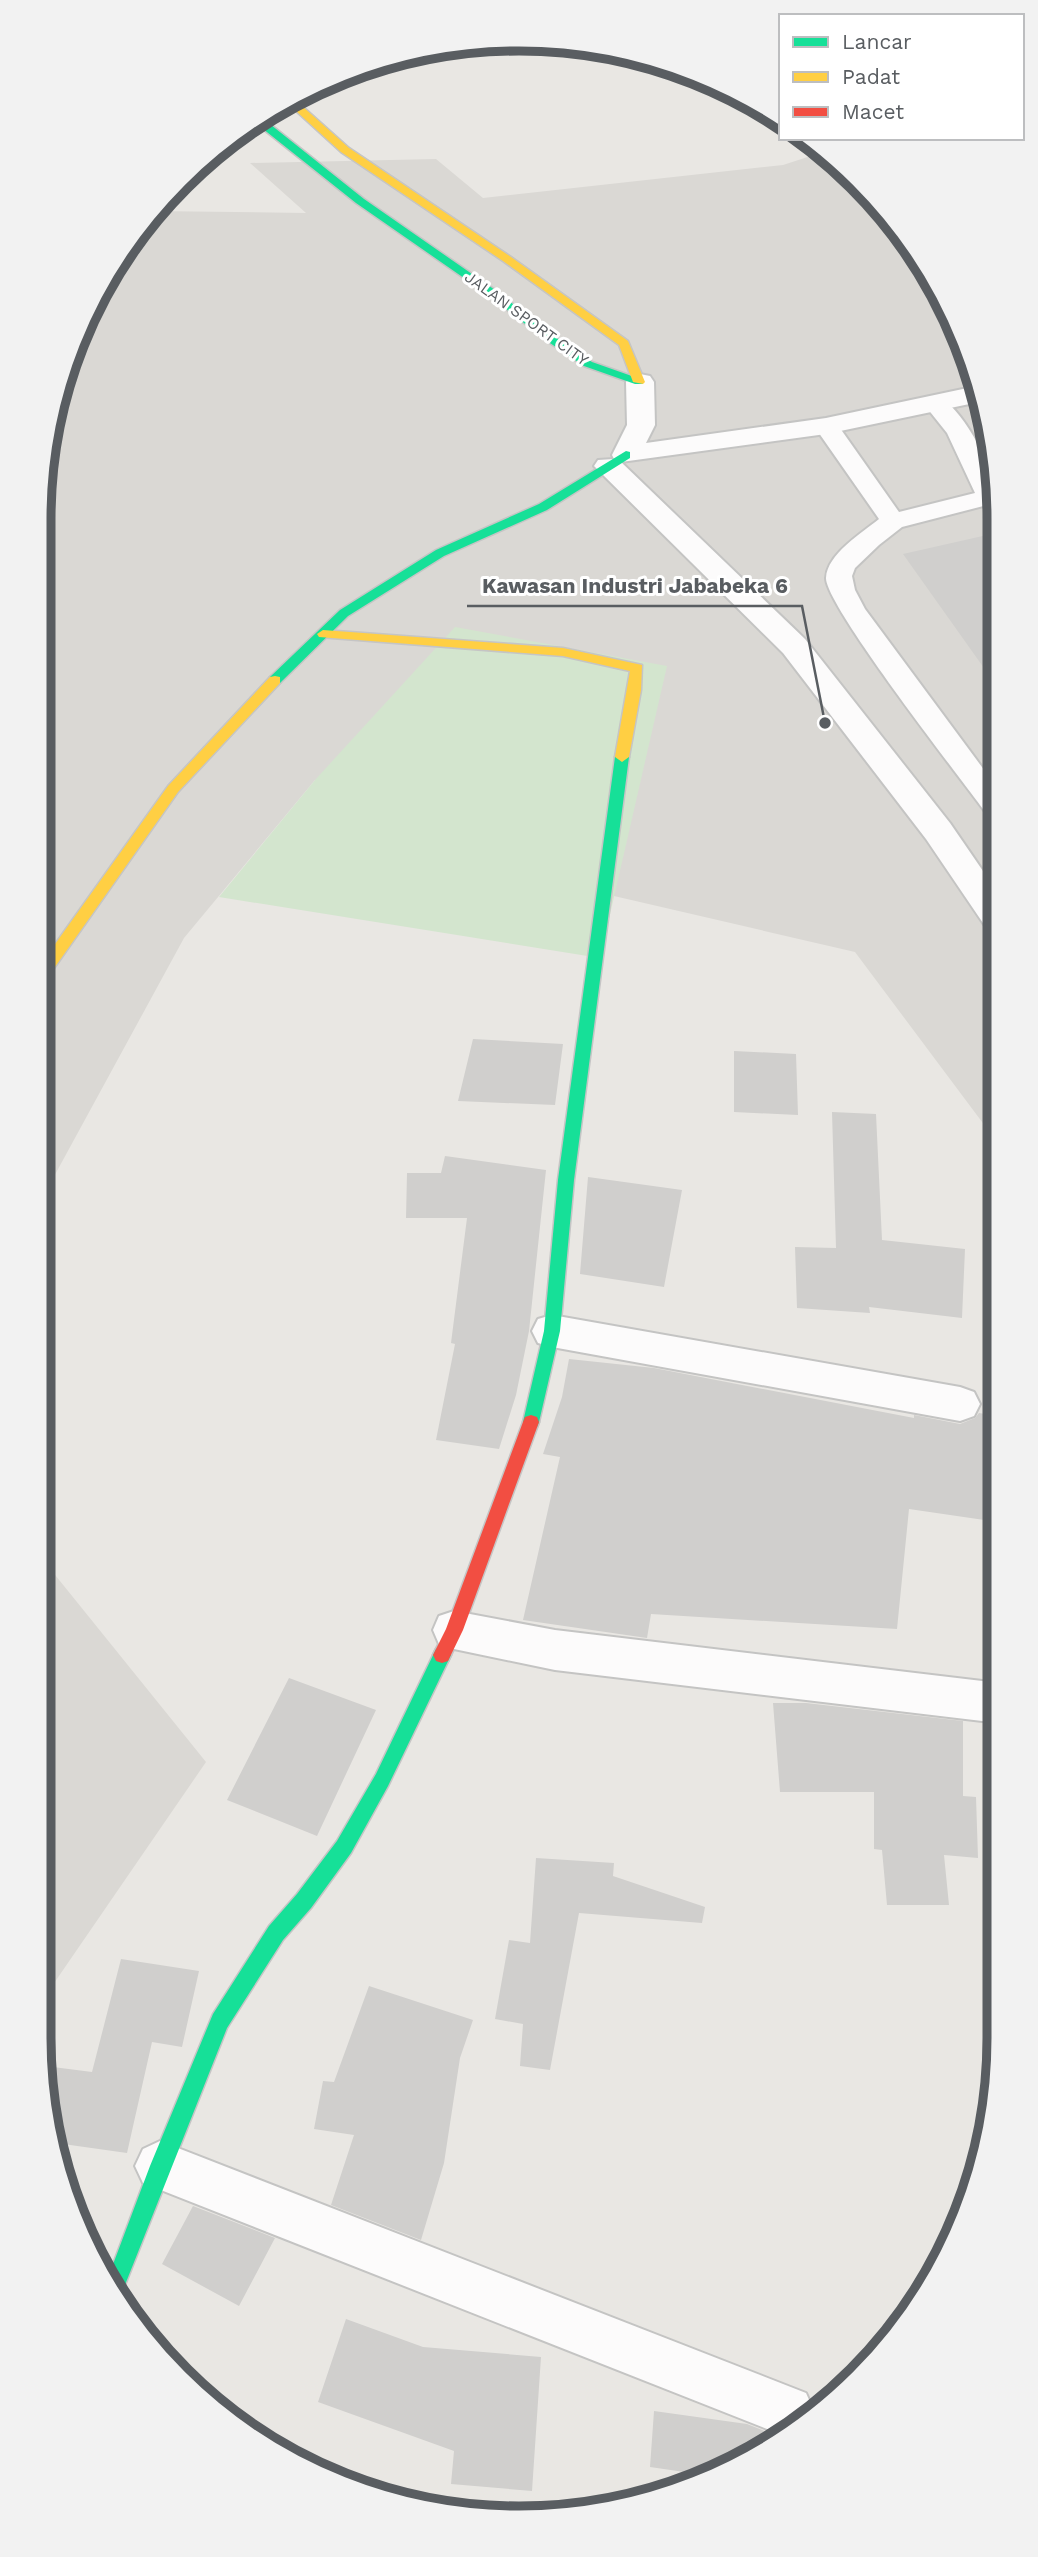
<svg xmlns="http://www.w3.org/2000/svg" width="1038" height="2557" font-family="'Work Sans',sans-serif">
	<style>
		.industrial { fill: #dad8d4 }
		.green { fill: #d3e5ce }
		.building { fill: #d0cfcd }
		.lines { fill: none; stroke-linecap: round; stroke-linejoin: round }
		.lane-casing { stroke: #c4c4c3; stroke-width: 4 }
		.street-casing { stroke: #c4c4c3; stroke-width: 4 }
		.fast-casing { stroke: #c5c5c5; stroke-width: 3 }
		.slow-casing { stroke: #c5c5c5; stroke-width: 3 }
		.jam-casing { stroke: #c5c5c5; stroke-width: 3 }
		.lane { fill: #fcfbfb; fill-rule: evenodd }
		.street { fill: #fcfbfb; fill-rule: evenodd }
		.fast { fill: #16e098; fill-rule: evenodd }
		.slow { fill: #ffcf43; fill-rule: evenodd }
		.jam { fill: #f24e42; fill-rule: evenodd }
		.labels { text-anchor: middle; stroke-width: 6; stroke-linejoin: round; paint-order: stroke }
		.far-street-label { font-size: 16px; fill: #595d61; stroke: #fff }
		.rim { fill: none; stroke: #595d61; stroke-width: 9 }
		.leader { fill: none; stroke: #595d61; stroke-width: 2.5 }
		.callout-dot { fill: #595d61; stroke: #fff; stroke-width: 2.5 }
		.callout-label { font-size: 21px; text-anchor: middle; font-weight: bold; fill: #595d61; stroke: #fff; stroke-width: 6; stroke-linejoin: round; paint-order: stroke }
	</style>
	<rect width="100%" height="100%" fill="#e9e7e3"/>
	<!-- industrial -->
	<path class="industrial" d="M 823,152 L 881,202 L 963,335 L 995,456 L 997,1142 L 855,952 L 614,896 L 315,780 L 184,938 L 39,1204 L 39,519 L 64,365 L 103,279 L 151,211 L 306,213 L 250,163 L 436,159 L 483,198 L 783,165 Z
		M 39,1555 L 206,1762 L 39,2005 Z"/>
	<!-- green -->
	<path class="green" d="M 455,627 L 667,666 L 600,958 L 219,897 L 315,780 Z"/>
	<!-- building -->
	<path class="building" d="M 996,533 L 996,685 L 903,554 Z
		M 473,1039 L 563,1044 L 555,1105 L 458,1101 Z
		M 734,1051 L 796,1054 L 798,1115 L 734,1112 Z
		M 832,1112 L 876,1114 L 882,1240 L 965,1249 L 962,1318 L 869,1307 L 870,1313 L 797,1308 L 795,1247 L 836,1248 Z
		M 445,1156 L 546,1170 L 529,1331 L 516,1395 L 499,1449 L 436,1440 L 455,1344 L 451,1343 L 467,1218 L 406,1218 L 407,1173 L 441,1173 Z
		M 588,1177 L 682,1190 L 664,1287 L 580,1274 Z
		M 569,1359 L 654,1368 L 914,1418 L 914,1415 L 960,1424 L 975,1418 L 979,1413 L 998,1416 L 998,1522 L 909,1509 L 897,1629 L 651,1614 L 647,1638 L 523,1620 L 560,1457 L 543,1454 L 562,1397 Z
		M 289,1678 L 376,1710 L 317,1836 L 227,1800 Z
		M 773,1703 L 806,1703 L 963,1721 L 963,1796 L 976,1797 L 978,1858 L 944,1855 L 949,1905 L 887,1905 L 882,1850 L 874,1849 L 874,1792 L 780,1792 Z
		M 536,1858 L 614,1863 L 613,1876 L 705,1907 L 702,1923 L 579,1913 L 550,2070 L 520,2066 L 523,2024 L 495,2019 L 509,1940 L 530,1943 Z
		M 121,1959 L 199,1971 L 182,2047 L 152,2042 L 127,2153 L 56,2143 L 47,2090 L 53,2067 L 92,2072 Z
		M 369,1986 L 473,2020 L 460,2058 L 444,2163 L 421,2240 L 331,2205 L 354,2135 L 314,2129 L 323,2081 L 334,2082 Z
		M 193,2206 L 275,2238 L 239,2306 L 162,2264 Z
		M 346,2319 L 423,2347 L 541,2357 L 532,2491 L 451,2484 L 454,2451 L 318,2402 Z
		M 654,2411 L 747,2424 L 782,2438 L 760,2454 L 705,2475 L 650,2467 Z"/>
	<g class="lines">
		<defs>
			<path id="lane" d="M 935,396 C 958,401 988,459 995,481 C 997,488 995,496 995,503 L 902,527 L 879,545 L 855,568 L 852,576 L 855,590 L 865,609 L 996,786 L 996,816 L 986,813 C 961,779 825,605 826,578 C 827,554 862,533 879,519 L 814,426 L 817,421 L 826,419 L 835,421 L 899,512 L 975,493 L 947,433 L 923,403 L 926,398 Z"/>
			<path id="street" d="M 640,374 L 650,376 L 654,382 L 655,425 L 646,443 L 826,418 L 977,386 L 979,402 L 826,434 L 621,462 L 805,639 L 950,823 L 996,890 L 997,929 L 985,926 L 926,839 L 783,653 L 594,466 L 598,460 L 614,459 L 612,455 L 627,425 L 626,382 L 630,376 Z
				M 552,1315 L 960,1387 L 974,1392 L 980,1404 L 974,1416 L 960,1421 L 552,1347 L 538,1343 L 532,1331 L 538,1319 Z
				M 454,1611 L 555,1630 L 999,1683 L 999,1723 L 555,1670 L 454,1649 L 439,1644 L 433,1630 L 439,1616 Z
				M 160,2141 L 806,2393 L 814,2411 L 812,2416 L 785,2436 L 143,2183 L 135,2166 L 143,2149 Z"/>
			<path id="fast" d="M 261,117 L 364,199 L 495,290 L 555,337 L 592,362 L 643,380 L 643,384 L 635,384 L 584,366 L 547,341 L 487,294 L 356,203 L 253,121 Z
				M 626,451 L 630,452 L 630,458 L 547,510 L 444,556 L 348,616 L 280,683 L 270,683 L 270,677 L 340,610 L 436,550 L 539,504 Z
				M 622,752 L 629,757 L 574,1180 L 560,1331 L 539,1422 L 537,1427 L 531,1429 L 525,1427 L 523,1422 L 544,1331 L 558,1180 L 615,757 Z
				M 442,1647 L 448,1649 L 451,1655 L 388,1786 L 351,1853 L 311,1908 L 283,1940 L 227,2028 L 119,2300 L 106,2283 L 150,2166 L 213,2014 L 269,1926 L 297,1894 L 337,1841 L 376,1774 L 436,1649 Z"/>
			<path id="slow" d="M 292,97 L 349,148 L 511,257 L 628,341 L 645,382 L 643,384 L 633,382 L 619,345 L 503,261 L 341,152 L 285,101 Z
				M 323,630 L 563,648 L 642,665 L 641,690 L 629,757 L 622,762 L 615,757 L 630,671 L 563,656 L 319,637 L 317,634 Z
				M 275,676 L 280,677 L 280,683 L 178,792 L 43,984 L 38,985 L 38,968 L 168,786 L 270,677 Z"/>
			<path id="jam" d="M 531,1415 L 537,1417 L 539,1422 L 463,1630 L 448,1661 L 442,1663 L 436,1661 L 433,1655 L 446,1629 L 523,1422 L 525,1417 Z"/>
		</defs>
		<!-- lane casing -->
		<use href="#lane" class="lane-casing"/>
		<!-- street casing -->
		<use href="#street" class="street-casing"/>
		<!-- fast casing -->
		<use href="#fast" class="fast-casing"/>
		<!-- slow casing -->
		<use href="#slow" class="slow-casing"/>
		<!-- jam casing -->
		<use href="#jam" class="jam-casing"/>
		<!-- lane -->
		<use href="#lane" class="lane"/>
		<!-- street -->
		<use href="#street" class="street"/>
		<!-- fast -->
		<use href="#fast" class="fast"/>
		<!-- slow -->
		<use href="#slow" class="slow"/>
		<!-- jam -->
		<use href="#jam" class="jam"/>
	</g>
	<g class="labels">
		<!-- far-street labels -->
		<g class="far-street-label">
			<text transform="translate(527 318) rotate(36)" y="6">JALAN SPORT CITY</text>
		</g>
	</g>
	<!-- crop -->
	<path d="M0 0H1038V2557H0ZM519 51H519A468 468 0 0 1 987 519V2038A468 468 0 0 1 519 2506H519A468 468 0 0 1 51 2038V519A468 468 0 0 1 519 51Z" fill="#f2f2f2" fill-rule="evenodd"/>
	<path class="rim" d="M519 51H519A468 468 0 0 1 987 519V2038A468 468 0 0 1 519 2506H519A468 468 0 0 1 51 2038V519A468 468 0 0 1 519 51Z"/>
	<!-- callouts -->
	<path class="leader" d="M825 723L802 606H467"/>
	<circle class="callout-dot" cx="825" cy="723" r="7"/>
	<g class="callout-label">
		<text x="635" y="593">Kawasan Industri Jababeka 6</text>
	</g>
	<!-- legend -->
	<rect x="779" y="14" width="245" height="126" fill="#ffffff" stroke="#bdbec0" stroke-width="2"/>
	<rect x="793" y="37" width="35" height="10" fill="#16e098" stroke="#bdbec0" stroke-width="2"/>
	<text x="842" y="49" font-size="21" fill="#595d61">Lancar</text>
	<rect x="793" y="72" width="35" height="10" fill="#ffcf43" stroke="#bdbec0" stroke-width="2"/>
	<text x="842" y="84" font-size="21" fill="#595d61">Padat</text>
	<rect x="793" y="107" width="35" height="10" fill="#f24e42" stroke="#bdbec0" stroke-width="2"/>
	<text x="842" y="119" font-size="21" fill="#595d61">Macet</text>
</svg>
